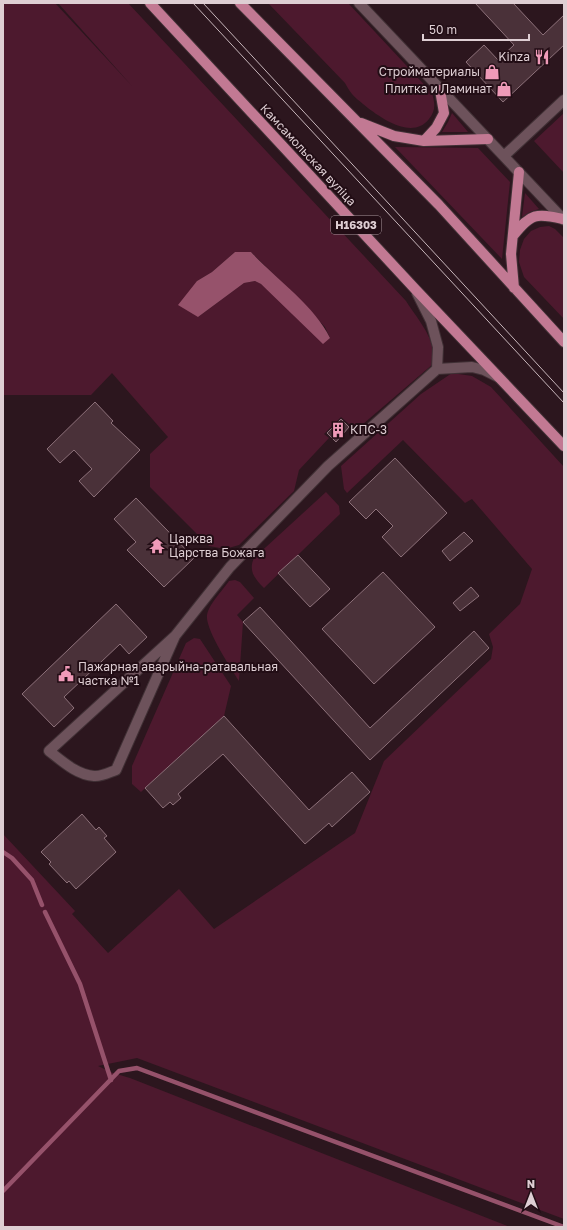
<svg xmlns="http://www.w3.org/2000/svg" width="567" height="1230" font-family="'Golos Text',sans-serif">
	<style>
		.green { fill: #4d192e; fill-rule: evenodd }
		.water { fill: #96526b }
		.lines { fill: none; stroke-linecap: round; stroke-linejoin: round }
		.stream { stroke: #96526b; stroke-width: 4.5 }
		.building { fill: #4a3139; stroke: #8d717a }
		.minor-casing { stroke: #403035; stroke-width: 12 }
		.tertiary-casing { stroke: #403035; stroke-width: 12 }
		.primary-casing { stroke: #403035; stroke-width: 12 }
		.minor { stroke: #6d525b; stroke-width: 10 }
		.tertiary { stroke: #6d525b; stroke-width: 10 }
		.primary { stroke: #c27993; stroke-width: 10 }
		.tram { stroke: #c6b5ba; stroke-width: 1 }
		.labels { text-anchor: middle; stroke-width: 4; stroke-linejoin: round; paint-order: stroke }
		.shield { fill: #220d15; stroke: #a6949a; stroke-width: 1 }
		.shield-label { font-size: 11px; font-weight: bold; fill: #deced3 }
		.poi-label { font-size: 12px; fill: #deced3; stroke: #220d15; text-anchor: end }
		.street-label { font-size: 12px; fill: #deced3; stroke: #220d15 }
	</style>
	<rect width="100%" height="100%" fill="#2c161e"/>
	<!-- green -->
	<path class="green" d="M 3,3 L 55,3 L 132,86 L 58,3 L 128,3 L 406,301 C 418,320 438,341 433,364 L 356,430 L 341,417 L 324,434 L 329,438 L 299,470 L 294,491 L 239,545 L 225,549 L 209,546 L 150,487 L 150,454 L 168,437 L 112,373 L 91,395 L 3,395 ZM 235,252 L 251,252 L 298,298 L 325,327 L 330,338 L 261,284 L 255,281 L 244,283 L 198,317 L 197,281 L 212,272 Z
		M 268,3 L 348,3 L 432,93 C 435,104 436,110 429,119 C 412,141 379,117 363,104 C 360,101 355,98 352,94 C 349,90 347,87 345,83 Z
		M 452,113 L 468,132 L 442,132 L 448,122 Z
		M 564,113 L 564,173 L 534,141 Z
		M 395,147 L 478,148 L 510,182 L 502,259 Z
		M 525,193 L 539,209 L 530,212 L 522,217 Z
		M 549,226 L 555,229 L 564,238 L 564,319 L 524,277 L 519,262 L 520,250 L 524,239 L 531,231 L 540,227 Z
		M 452,373 L 472,376 L 491,387 L 564,467 L 564,1219 L 137,1058 L 98,1066 L 113,1073 L 130,1078 L 510,1227 L 3,1227 L 3,834 L 75,911 L 72,914 L 108,953 L 179,889 L 214,929 L 355,833 L 384,761 L 491,659 L 493,647 L 489,634 L 520,604 L 532,569 L 472,499 L 465,503 L 403,440 L 347,493 L 344,489 L 341,466 L 421,394 Z
		M 326,492 L 339,506 L 340,514 L 264,588 C 255,579 248,571 254,558 Z
		M 235,580 L 240,582 L 254,598 L 237,615 L 243,622 L 239,681 C 231,668 205,629 207,615 C 209,604 223,590 229,581 Z
		M 194,638 L 200,639 L 231,686 L 224,716 L 141,792 L 132,784 L 132,766 L 186,643 Z"/>
	<!-- water -->
	<path class="water" d="M 235,252 L 251,252 C 275,278 315,306 330,338 L 323,344 L 261,284 L 255,281 L 244,283 L 198,317 L 178,305 L 197,281 L 212,272 Z"/>
	<g class="lines">
		<!-- stream -->
		<path class="stream" d="M 3,852 L 12,858 L 32,880 L 42,905
			M 45,912 L 80,984 L 111,1080
			M 3,1191 L 119,1071 L 137,1068 L 564,1227"/>
	</g>
	<!-- building -->
	<path class="building" d="M 475,3 L 513,3 L 543,35 L 564,15 L 564,45 L 503,102 L 466,62 L 484,45 L 498,60 L 514,45 Z
		M 95,402 L 113,421 L 111,423 L 140,450 L 94,497 L 79,481 L 92,469 L 74,450 L 60,463 L 47,449 Z
		M 341,419 L 349,427 L 336,442 L 327,433 Z
		M 395,458 L 447,513 L 401,557 L 382,537 L 393,526 L 376,509 L 366,519 L 349,502 Z
		M 136,498 L 194,558 L 164,587 L 127,550 L 136,542 L 114,519 Z
		M 464,532 L 473,541 L 450,561 L 442,551 Z
		M 298,555 L 330,589 L 310,607 L 278,573 Z
		M 383,572 L 435,627 L 374,684 L 322,629 Z
		M 471,587 L 479,596 L 460,611 L 453,603 Z
		M 116,604 L 147,637 L 129,654 L 120,644 L 64,697 L 74,708 L 54,727 L 22,694 Z
		M 260,607 L 370,728 L 474,631 L 489,648 L 370,760 L 243,622 Z
		M 224,716 L 309,810 L 352,772 L 370,792 L 332,827 L 329,823 L 305,844 L 223,754 L 178,794 L 181,798 L 173,805 L 170,802 L 163,808 L 145,788 Z
		M 82,814 L 96,830 L 99,827 L 107,836 L 104,838 L 116,852 L 76,889 L 69,881 L 67,883 L 49,864 L 51,862 L 41,852 Z"/>
	<g class="lines">
		<defs>
			<path id="minor" d="M 417,293 L 431,321 L 438,347 L 437,369
				M 175,636 L 49,751 C 62,761 77,775 94,776 C 101,777 110,772 116,770 L 175,636 L 230,567 L 328,466 L 437,369 L 472,367 L 484,370 L 498,377"/>
			<path id="tertiary" d="M 359,3 L 564,220
				M 504,156 L 564,100"/>
			<path id="primary" d="M 150,3 L 416,290 L 564,446
				M 240,3 L 439,205 L 564,342
				M 361,123 L 394,136 L 424,141 L 488,139
				M 424,141 L 436,128 L 444,113 L 440,90
				M 513,236 C 531,213 536,213 563,219
				M 514,288 L 511,254 L 519,172"/>
		</defs>
		<!-- minor casing -->
		<use href="#minor" class="minor-casing"/>
		<!-- tertiary casing -->
		<use href="#tertiary" class="tertiary-casing"/>
		<!-- primary casing -->
		<use href="#primary" class="primary-casing"/>
		<!-- minor -->
		<use href="#minor" class="minor"/>
		<!-- tertiary -->
		<use href="#tertiary" class="tertiary"/>
		<!-- primary -->
		<use href="#primary" class="primary"/>
		<!-- tram -->
		<path class="tram" d="M 193,3 L 564,403
			M 203,3 L 564,393"/>
	</g>
	<!-- icons -->
	<defs>
		<symbol id="restaurant-bare" viewBox="-9 -9 18 18"><path d="M-5-6h1v4h1v-4h1v4h1v-4h1v5L-1.5 .5V6h-2V.5L-5-1ZM5-6V6H3V1.5H1.5Q1.5-4 5-6Z" fill="#ef9ab8" stroke="#220d15" stroke-width="2.5" paint-order="stroke"/></symbol>
		<symbol id="shop-bare" viewBox="-9 -9 18 18"><path d="M-5-2.5h2.3a2.7 3.5 0 0 1 5.4 0H5L5.5 6h-11ZM-1.5-2.5h3a1.5 2.3 0 0 0-3 0Z" fill="#ef9ab8" stroke="#220d15" stroke-width="2.5" paint-order="stroke"/></symbol>
		<symbol id="building-bare" viewBox="-9 -9 18 18"><path d="M-4-6H4V6H1V3H-1V6H-4ZM-2.5-4.3h1.7v1.8h-1.7ZM.8-4.3h1.7v1.8H.8ZM-2.5-1h1.7V.8h-1.7ZM.8-1h1.7V.8H.8Z" fill="#ef9ab8" stroke="#220d15" stroke-width="2.5" paint-order="stroke"/></symbol>
		<symbol id="temple-bare" viewBox="-9 -9 18 18"><path d="M0-6L5-2H3V0L6.5 2.5H4V6H1.5V3h-3V6H-4V2.5H-6.5L-3 0V-2H-5Z" fill="#ef9ab8" stroke="#220d15" stroke-width="2.5" paint-order="stroke"/></symbol>
		<symbol id="civic-bare" viewBox="-9 -9 18 18"><path d="M-.6-6.5H3V-4.5H.6V-3L4-1V1h2V6H-6V1h2V-1L-.6-3ZM-1.2 2.5V6h2.4V2.5Z" fill="#ef9ab8" stroke="#220d15" stroke-width="2.5" paint-order="stroke"/></symbol>
	</defs>
	<g fill-rule="evenodd">
		<use href="#restaurant-bare" x="531" y="46" width="22" height="22"/>
		<use href="#shop-bare" x="481" y="61" width="22" height="22"/>
		<use href="#shop-bare" x="493" y="78" width="22" height="22"/>
		<use href="#building-bare" x="327" y="419" width="22" height="22"/>
		<use href="#temple-bare" x="146" y="535" width="22" height="22"/>
		<use href="#civic-bare" x="55" y="663" width="22" height="22"/>
	</g>
	<g class="labels">
		<!-- shield labels -->
		<rect class="shield" x="331" y="216" width="50" height="18" rx="3"/>
		<g class="shield-label">
			<text x="356" y="229">Н16303</text>
		</g>
		<!-- poi labels -->
		<g class="poi-label">
			<text x="530" y="61">Kinza</text>
			<text x="480" y="76">Стройматериалы</text>
			<text x="492" y="93">Плитка и Ламинат</text>
			<text x="350" y="434" text-anchor="start">КПС-3</text>
			<text x="169" y="543" text-anchor="start">Царква<tspan x="169" dy="14">Царства Божага</tspan></text>
			<text x="78" y="671" text-anchor="start">Пажарная аварыйна-ратавальная<tspan x="78" dy="14">частка №1</tspan></text>
		</g>
		<!-- street labels -->
		<g class="street-label">
			<text transform="translate(308 155) rotate(47)" y="4">Камсамольская вуліца</text>
		</g>
	</g>
	<!-- border -->
	<rect width="567" height="1230" fill="none" stroke="#deced3" stroke-width="8"/>
	<!-- north arrow -->
	<g transform="translate(531 1194)" stroke="#220d15" stroke-width="3" paint-order="stroke">
	<path d="M0-3L7 15L0 10L-7 15Z" fill="#deced3"/>
	<text y="-6" font-size="11" font-weight="bold" text-anchor="middle" fill="#deced3">N</text>
	</g>
	<!-- scale -->
	<path d="M423 34v6h106v-6" fill="none" stroke="#deced3" stroke-width="2"/>
	<text x="429" y="34" font-size="12" fill="#deced3" stroke="#220d15" stroke-width="3" paint-order="stroke">50 m</text>
</svg>
